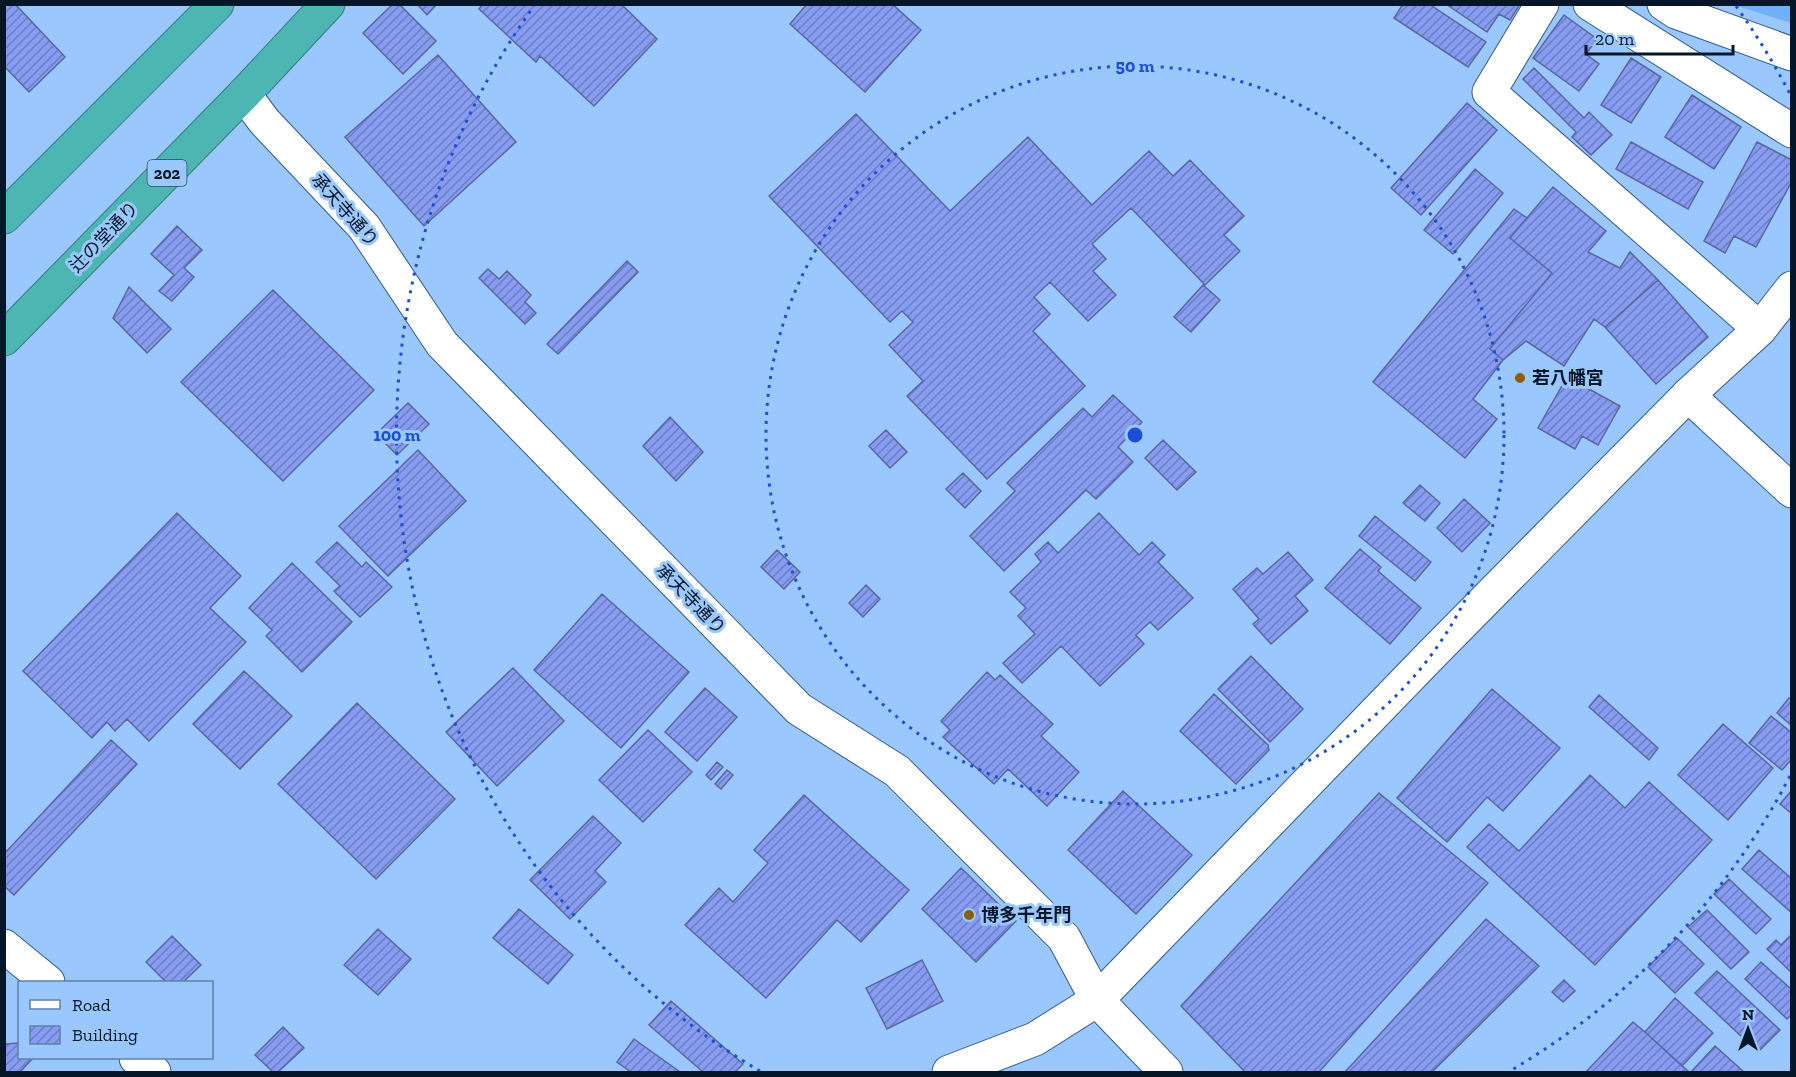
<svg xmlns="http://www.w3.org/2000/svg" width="1796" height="1077" font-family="'Zilla Slab','Noto Sans JP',serif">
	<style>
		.water { fill: #6fb1fb }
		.building { fill: url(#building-hatch); stroke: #58679f; stroke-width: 1.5 }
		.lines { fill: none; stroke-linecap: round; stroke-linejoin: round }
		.street-casing { stroke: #305b8a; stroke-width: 35 }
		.secondary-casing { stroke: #305b8a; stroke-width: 35 }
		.highway-casing { stroke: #347d82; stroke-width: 35 }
		.street { stroke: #fff; stroke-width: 33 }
		.secondary { stroke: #fff; stroke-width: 33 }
		.highway { stroke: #4db5b2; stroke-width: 33 }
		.ring { fill: none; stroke: #1d4ed8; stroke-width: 3; stroke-dasharray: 3 6 }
		.poi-dot { fill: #8e5d09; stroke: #9ac8fe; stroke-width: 2 }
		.labels { text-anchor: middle; stroke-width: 6; stroke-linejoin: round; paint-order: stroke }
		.shield { fill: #9ac8fe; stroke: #324b69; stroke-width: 1.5 }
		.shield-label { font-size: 16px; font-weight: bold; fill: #051629 }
		.street-label { font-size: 18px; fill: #051629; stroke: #9ac8fe }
		.poi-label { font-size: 18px; font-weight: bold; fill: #051629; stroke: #9ac8fe; text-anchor: start }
		.centre { fill: #1d4ed8; stroke: #9ac8fe; stroke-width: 3 }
		.ring-label { font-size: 18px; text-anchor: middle; font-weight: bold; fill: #1d4ed8; stroke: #9ac8fe; stroke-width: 6; stroke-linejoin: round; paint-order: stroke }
	</style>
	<defs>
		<pattern id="building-hatch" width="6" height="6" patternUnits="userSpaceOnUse" patternTransform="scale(1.5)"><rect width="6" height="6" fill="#879cf1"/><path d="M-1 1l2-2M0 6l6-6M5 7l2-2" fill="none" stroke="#6c7ec3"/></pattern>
	</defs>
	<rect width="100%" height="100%" fill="#9ac8fe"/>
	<!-- water -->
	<path class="water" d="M 1734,5 L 1791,5 L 1791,23 Z"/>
	<!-- building -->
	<path class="building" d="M 4,4 L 15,4 L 65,57 L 29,92 L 4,66 Z
		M 393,4 L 399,4 L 436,41 L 403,74 L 363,33 Z
		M 417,4 L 437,4 L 427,15 Z
		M 483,4 L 621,4 L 657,39 L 594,106 L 540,56 L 536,62 L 479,9 Z
		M 807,4 L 892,4 L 921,30 L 865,92 L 790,24 Z
		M 1403,4 L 1429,4 L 1486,42 L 1468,67 L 1394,18 Z
		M 1446,4 L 1520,4 L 1510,20 L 1499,14 L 1487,32 Z
		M 1564,15 L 1597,39 L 1586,54 L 1599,64 L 1579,91 L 1533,58 Z
		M 438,55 L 516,142 L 424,226 L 345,137 Z
		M 1631,58 L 1661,77 L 1631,123 L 1601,105 Z
		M 1534,68 L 1584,118 L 1589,112 L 1612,135 L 1591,155 L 1572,137 L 1576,132 L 1523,79 Z
		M 1692,95 L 1741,127 L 1714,169 L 1665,137 Z
		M 1467,103 L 1497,130 L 1421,215 L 1391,188 Z
		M 856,114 L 950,211 L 1028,137 L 1092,205 L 1149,151 L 1173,176 L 1190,160 L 1244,216 L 1224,235 L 1240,251 L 1205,285 L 1131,208 L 1092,244 L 1106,259 L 1093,271 L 1116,295 L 1088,321 L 1050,282 L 1034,297 L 1050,314 L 1033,331 L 1085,386 L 987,479 L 907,396 L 923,381 L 889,345 L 913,322 L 902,311 L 890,322 L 769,196 Z
		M 1631,142 L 1703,182 L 1688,209 L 1616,169 Z
		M 1757,142 L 1792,160 L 1792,181 L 1756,247 L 1734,236 L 1725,253 L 1704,241 Z
		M 1475,169 L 1503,193 L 1453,254 L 1424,230 Z
		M 1553,187 L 1606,231 L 1588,252 L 1620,268 L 1630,252 L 1658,280 L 1605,327 L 1594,319 L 1564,366 L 1526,341 L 1503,360 L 1490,349 L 1552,273 L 1510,238 Z
		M 1514,209 L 1527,218 L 1510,238 L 1552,273 L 1490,349 L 1503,360 L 1473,399 L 1497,419 L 1465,458 L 1373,382 Z
		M 177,226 L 202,250 L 184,268 L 194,277 L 172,301 L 159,291 L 174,275 L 151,254 Z
		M 627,261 L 638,272 L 558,354 L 547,344 Z
		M 488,269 L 499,279 L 507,271 L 531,295 L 525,302 L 536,313 L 525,324 L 479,278 Z
		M 1658,280 L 1708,337 L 1656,384 L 1605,327 Z
		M 1203,285 L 1220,300 L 1191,332 L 1174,317 Z
		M 129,287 L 171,329 L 147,353 L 113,318 Z
		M 273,290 L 374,390 L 283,481 L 181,382 Z
		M 1567,377 L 1620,406 L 1598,445 L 1582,436 L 1575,449 L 1538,428 Z
		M 1113,395 L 1142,422 L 1118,447 L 1133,462 L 1096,499 L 1086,490 L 1004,571 L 970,536 L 1015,491 L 1007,483 L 1083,408 L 1092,417 Z
		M 408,403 L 429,424 L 397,455 L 376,434 Z
		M 670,417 L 703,452 L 676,481 L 643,446 Z
		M 886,430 L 907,452 L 890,468 L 869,446 Z
		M 1163,440 L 1196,472 L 1177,490 L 1145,458 Z
		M 418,450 L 466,501 L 388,576 L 339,526 Z
		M 963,473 L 981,491 L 965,508 L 946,489 Z
		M 1420,485 L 1440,503 L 1425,521 L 1403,503 Z
		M 1464,499 L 1490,523 L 1462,552 L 1437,528 Z
		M 177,513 L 241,576 L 210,608 L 246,642 L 149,741 L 127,719 L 115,731 L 107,722 L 92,738 L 23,671 Z
		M 1099,513 L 1139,555 L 1152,542 L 1165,555 L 1158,562 L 1193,598 L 1158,630 L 1150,622 L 1136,635 L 1144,644 L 1100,686 L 1061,646 L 1022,683 L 1003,663 L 1035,634 L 1018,616 L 1026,608 L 1010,592 L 1041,562 L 1035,554 L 1048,542 L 1058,553 Z
		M 1375,516 L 1431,562 L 1415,581 L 1359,536 Z
		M 337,542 L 362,567 L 366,562 L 392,587 L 360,617 L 334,591 L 340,586 L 316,562 Z
		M 1360,549 L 1381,567 L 1378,571 L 1421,608 L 1390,644 L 1325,588 Z
		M 777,550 L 800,572 L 784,589 L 761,567 Z
		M 1288,552 L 1313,580 L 1295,596 L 1308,611 L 1271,644 L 1253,624 L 1259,619 L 1233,589 L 1257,568 L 1263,574 Z
		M 292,563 L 352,622 L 302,672 L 266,636 L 272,630 L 249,608 Z
		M 866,585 L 880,599 L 863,617 L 849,603 Z
		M 602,594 L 689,672 L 621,748 L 534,670 Z
		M 1251,656 L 1303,709 L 1270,742 L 1218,689 Z
		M 513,668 L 564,721 L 497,786 L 446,732 Z
		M 244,671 L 292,716 L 240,769 L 193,724 Z
		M 987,672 L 995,680 L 1000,675 L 1053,724 L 1041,736 L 1079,772 L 1047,806 L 1008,769 L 994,784 L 943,737 L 950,730 L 941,721 Z
		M 705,688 L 737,717 L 697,761 L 665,732 Z
		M 1492,689 L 1560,748 L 1503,811 L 1487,797 L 1447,842 L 1397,798 Z
		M 1214,694 L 1268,745 L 1269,750 L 1236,784 L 1180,731 Z
		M 1599,695 L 1658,748 L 1649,760 L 1589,707 Z
		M 1789,698 L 1792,700 L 1792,726 L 1777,713 Z
		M 357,703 L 455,799 L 376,879 L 278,784 Z
		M 1771,716 L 1792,733 L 1792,759 L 1782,770 L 1749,743 Z
		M 1723,724 L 1773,768 L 1728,820 L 1678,775 Z
		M 648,730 L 692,772 L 643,822 L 599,780 Z
		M 111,740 L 137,764 L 14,895 L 4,886 L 4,854 Z
		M 717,762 L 723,767 L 711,780 L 706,775 Z
		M 727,770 L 733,775 L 721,789 L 715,784 Z
		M 1590,775 L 1625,808 L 1649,782 L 1712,840 L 1595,965 L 1467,847 L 1489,824 L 1519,851 Z
		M 1792,790 L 1792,814 L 1780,804 Z
		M 1123,791 L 1192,855 L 1136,914 L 1068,850 Z
		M 1379,793 L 1488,883 L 1319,1072 L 1245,1072 L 1181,1006 Z
		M 804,795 L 909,890 L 861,942 L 837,920 L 766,998 L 685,925 L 719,888 L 733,902 L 768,863 L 754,850 Z
		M 593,816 L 621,843 L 595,871 L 606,882 L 570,919 L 530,880 Z
		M 1759,850 L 1792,879 L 1792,913 L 1742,869 Z
		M 961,868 L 1016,921 L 976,962 L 922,909 Z
		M 1729,879 L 1771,919 L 1756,934 L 1714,894 Z
		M 519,909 L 573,955 L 548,984 L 493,938 Z
		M 1707,910 L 1749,952 L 1731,969 L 1688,927 Z
		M 1486,919 L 1539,966 L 1432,1072 L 1345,1072 Z
		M 378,929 L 411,959 L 378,995 L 344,965 Z
		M 1792,934 L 1792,973 L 1767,949 L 1776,940 L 1781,945 Z
		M 172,936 L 201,965 L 183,982 L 166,982 L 146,962 Z
		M 1677,938 L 1704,964 L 1675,993 L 1648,967 Z
		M 922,960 L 943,1001 L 887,1029 L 866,988 Z
		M 1761,962 L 1792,990 L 1792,1014 L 1787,1019 L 1745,979 Z
		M 1717,971 L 1780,1030 L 1758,1052 L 1695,993 Z
		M 1564,980 L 1575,991 L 1563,1002 L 1552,992 Z
		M 1675,998 L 1713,1033 L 1682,1066 L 1645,1032 Z
		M 671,1001 L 743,1064 L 735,1072 L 703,1072 L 649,1025 Z
		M 1633,1022 L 1645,1032 L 1689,1072 L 1586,1072 Z
		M 283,1027 L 304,1048 L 278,1072 L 273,1072 L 255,1055 Z
		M 634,1039 L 680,1072 L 631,1072 L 617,1062 Z
		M 20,1043 L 20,1058 L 33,1058 L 20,1072 L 4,1072 L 4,1044 Z
		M 1715,1046 L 1744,1072 L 1691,1072 Z"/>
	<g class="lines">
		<defs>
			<path id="street" d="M 1542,4 L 1489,92 L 1760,329
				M 1590,4 L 1792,131
				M 1664,4 L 1676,12 L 1792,54
				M 1688,395 L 1792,491"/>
			<path id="secondary" d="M 244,94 L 264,121 L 364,227 L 442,344 L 799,709 L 897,771 L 1064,938 L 1097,1000 L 1166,1072
				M 4,946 L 48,982
				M 136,1058 L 154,1072
				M 949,1072 L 1035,1039 L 1097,1000 L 1432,654 L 1688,395 L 1760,329 L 1792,288"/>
			<path id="highway" d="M 4,217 L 217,4
				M 4,339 L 244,94 L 328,4"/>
		</defs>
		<!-- street casing -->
		<use href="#street" class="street-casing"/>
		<!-- secondary casing -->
		<use href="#secondary" class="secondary-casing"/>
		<!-- highway casing -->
		<use href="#highway" class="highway-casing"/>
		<!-- street -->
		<use href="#street" class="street"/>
		<!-- secondary -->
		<use href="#secondary" class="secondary"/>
		<!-- highway -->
		<use href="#highway" class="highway"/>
	</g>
	<!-- distance rings -->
	<g class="ring">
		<circle cx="1135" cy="435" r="369"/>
		<path d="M1790 776A738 738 0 0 1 1510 1071M760 1071A738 738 0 0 1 534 6M1736 6A738 738 0 0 1 1790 94"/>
	</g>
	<!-- markers -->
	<g class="poi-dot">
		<circle cx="1520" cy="378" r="6"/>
		<circle cx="969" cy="915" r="6"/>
	</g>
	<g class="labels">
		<!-- shield labels -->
		<rect class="shield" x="147.5" y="160" width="39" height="26" rx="4.5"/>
		<g class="shield-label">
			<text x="167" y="179">202</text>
		</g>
		<!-- street labels -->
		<g class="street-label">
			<text transform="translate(345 210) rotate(49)" y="6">承天寺通り</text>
			<text transform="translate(104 237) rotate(-46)" y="6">辻の堂通り</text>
			<text transform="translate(691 599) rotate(46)" y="6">承天寺通り</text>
		</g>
		<!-- poi labels -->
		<g class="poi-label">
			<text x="1532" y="384">若八幡宮</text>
			<text x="981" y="921">博多千年門</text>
		</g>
	</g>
	<circle cx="1135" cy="435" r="9" class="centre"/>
	<g class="ring-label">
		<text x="1135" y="72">50 m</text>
		<text x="397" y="441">100 m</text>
	</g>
	<!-- border -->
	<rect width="1796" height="1077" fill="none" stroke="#051629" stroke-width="12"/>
	<!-- legend -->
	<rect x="18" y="981" width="195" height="78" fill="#9ac8fe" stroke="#5e81a9" stroke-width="1.5"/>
	<rect x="30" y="1000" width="30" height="9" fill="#ffffff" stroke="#5e81a9" stroke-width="1.5"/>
	<text x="72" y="1011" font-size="18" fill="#051629">Road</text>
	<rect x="30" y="1026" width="30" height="18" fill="url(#building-hatch)" stroke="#5e81a9" stroke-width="1.5"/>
	<text x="72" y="1041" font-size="18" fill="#051629">Building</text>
	<!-- north arrow -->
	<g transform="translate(1748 1029)" stroke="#9ac8fe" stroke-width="4.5" paint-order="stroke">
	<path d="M0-4.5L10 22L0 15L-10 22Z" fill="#051629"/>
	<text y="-9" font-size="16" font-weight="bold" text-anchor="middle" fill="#051629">N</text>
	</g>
	<!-- scale -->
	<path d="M1586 45v9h147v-9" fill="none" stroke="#051629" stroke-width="3"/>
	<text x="1595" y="45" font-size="18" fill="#051629" stroke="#9ac8fe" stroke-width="4.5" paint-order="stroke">20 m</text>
</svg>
